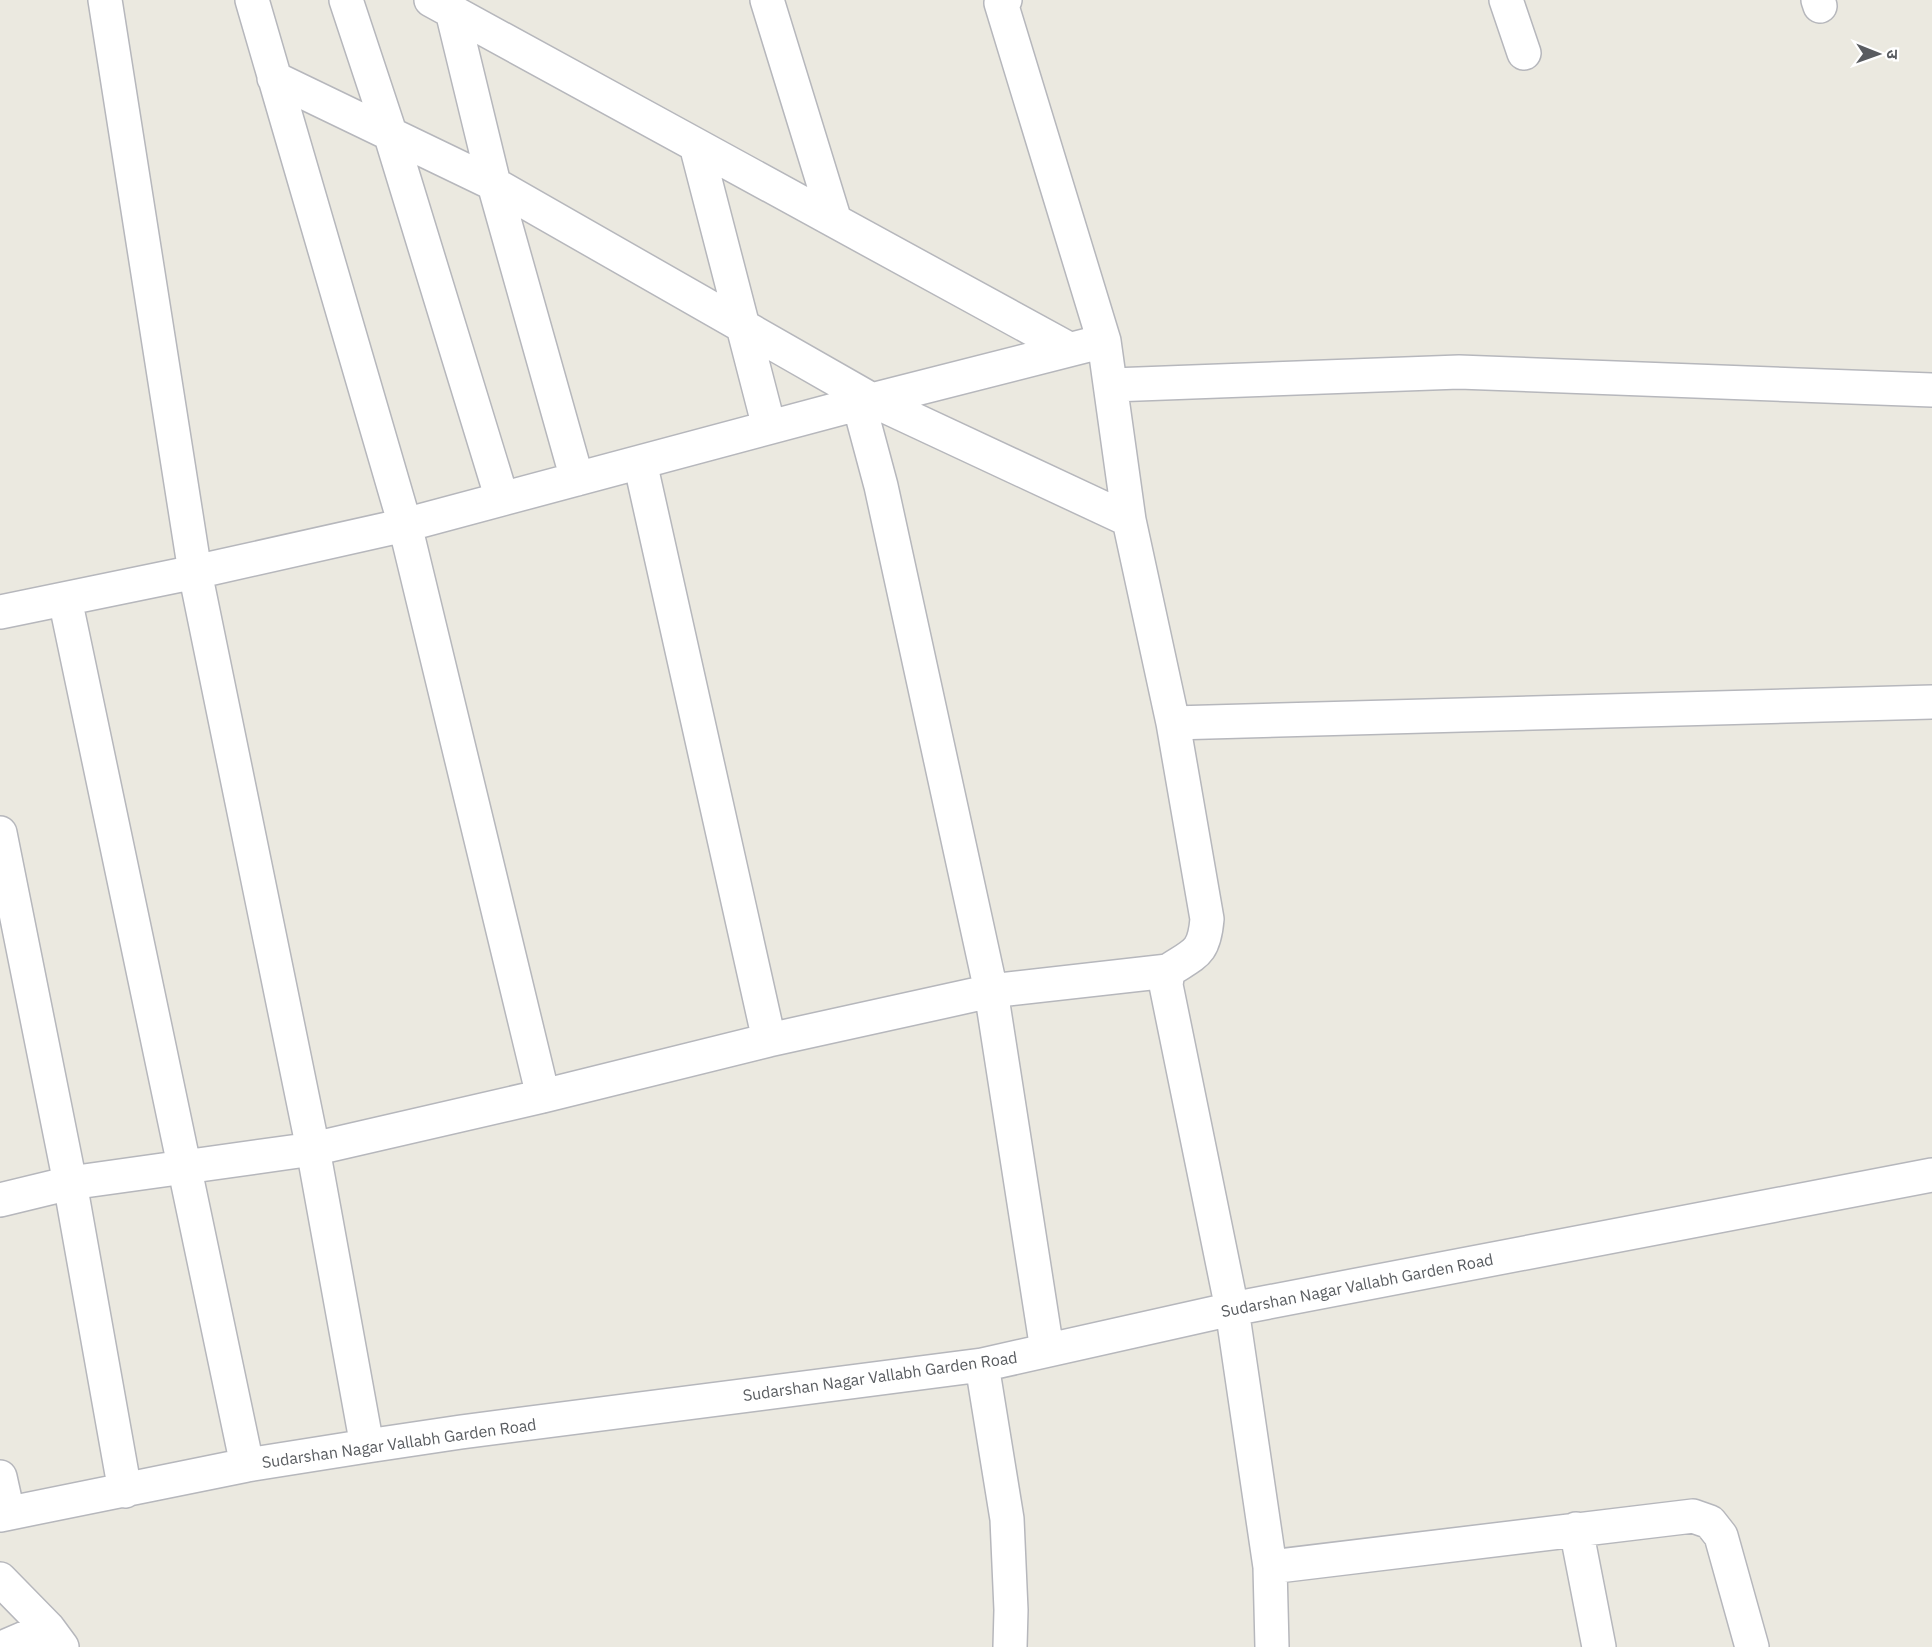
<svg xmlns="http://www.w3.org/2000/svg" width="1932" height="1647" font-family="'IBM Plex Sans','Noto Sans Devanagari',sans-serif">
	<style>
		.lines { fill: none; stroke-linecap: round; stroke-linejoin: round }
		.minor-casing { stroke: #b6b7bc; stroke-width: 36 }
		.minor { stroke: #fff; stroke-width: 33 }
		.labels { text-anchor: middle; stroke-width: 6; stroke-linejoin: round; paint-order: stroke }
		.street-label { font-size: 16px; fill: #595c60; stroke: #fff }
	</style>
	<rect width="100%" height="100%" fill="#ebe9e0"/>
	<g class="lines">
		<defs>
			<path id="minor" d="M 105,0 L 195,572 L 313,1149 L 367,1446
				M 252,0 L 405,525 L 543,1096
				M 346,0 L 390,133 L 502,499
				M 431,0 L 1069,349
				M 767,0 L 835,221
				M 1005,0 L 1001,3 L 1104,341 L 1129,520 L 1173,723 L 1207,919 C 1204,954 1195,953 1168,971 L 1166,985 L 1232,1309 L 1270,1567 L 1272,1647
				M 1506,0 L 1524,53
				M 1818,0 L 1820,6
				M 452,11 L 494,184 L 577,479
				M 274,78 L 494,184 L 872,400 L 1129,520
				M 696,145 L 769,427
				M 1112,385 L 1459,372 L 1932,390
				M 859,404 L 881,486 L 991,991 L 1047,1350
				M 640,462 L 769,1040
				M 65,599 L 247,1465
				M 0,612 L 195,572 L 405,525 L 872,400 L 1104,341
				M 1173,723 L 1932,702
				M 0,833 L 70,1183 L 125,1491
				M 0,1200 L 70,1183 L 313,1149 L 543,1096 L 769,1040 L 991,991 L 1168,971
				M 982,1365 L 1007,1519 L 1011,1610 L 1010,1647
				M 0,1477 L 8,1513
				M 0,1515 L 247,1465 L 367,1446 L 461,1432 L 982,1365 L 1232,1309 L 1932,1175
				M 1576,1529 L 1599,1647
				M 1270,1567 L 1693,1516 L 1710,1522 L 1721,1536 L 1752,1647
				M 0,1579 L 48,1628 L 62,1647
				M 4,1647 L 48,1628"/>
		</defs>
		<!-- minor casing -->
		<use href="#minor" class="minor-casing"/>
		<!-- minor -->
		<use href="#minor" class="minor"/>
	</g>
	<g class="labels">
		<!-- street labels -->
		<g class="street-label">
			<text transform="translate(1357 1285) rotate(-11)" y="6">Sudarshan Nagar Vallabh Garden Road</text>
			<text transform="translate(880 1376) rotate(-8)" y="6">Sudarshan Nagar Vallabh Garden Road</text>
			<text transform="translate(399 1443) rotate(-8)" y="6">Sudarshan Nagar Vallabh Garden Road</text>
		</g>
	</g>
	<!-- north arrow -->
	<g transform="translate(1878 54) rotate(91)" stroke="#ffffff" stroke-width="4.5" paint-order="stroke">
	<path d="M0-4.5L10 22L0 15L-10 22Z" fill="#595c60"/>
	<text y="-9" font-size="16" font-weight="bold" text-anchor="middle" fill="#595c60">उ</text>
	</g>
</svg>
